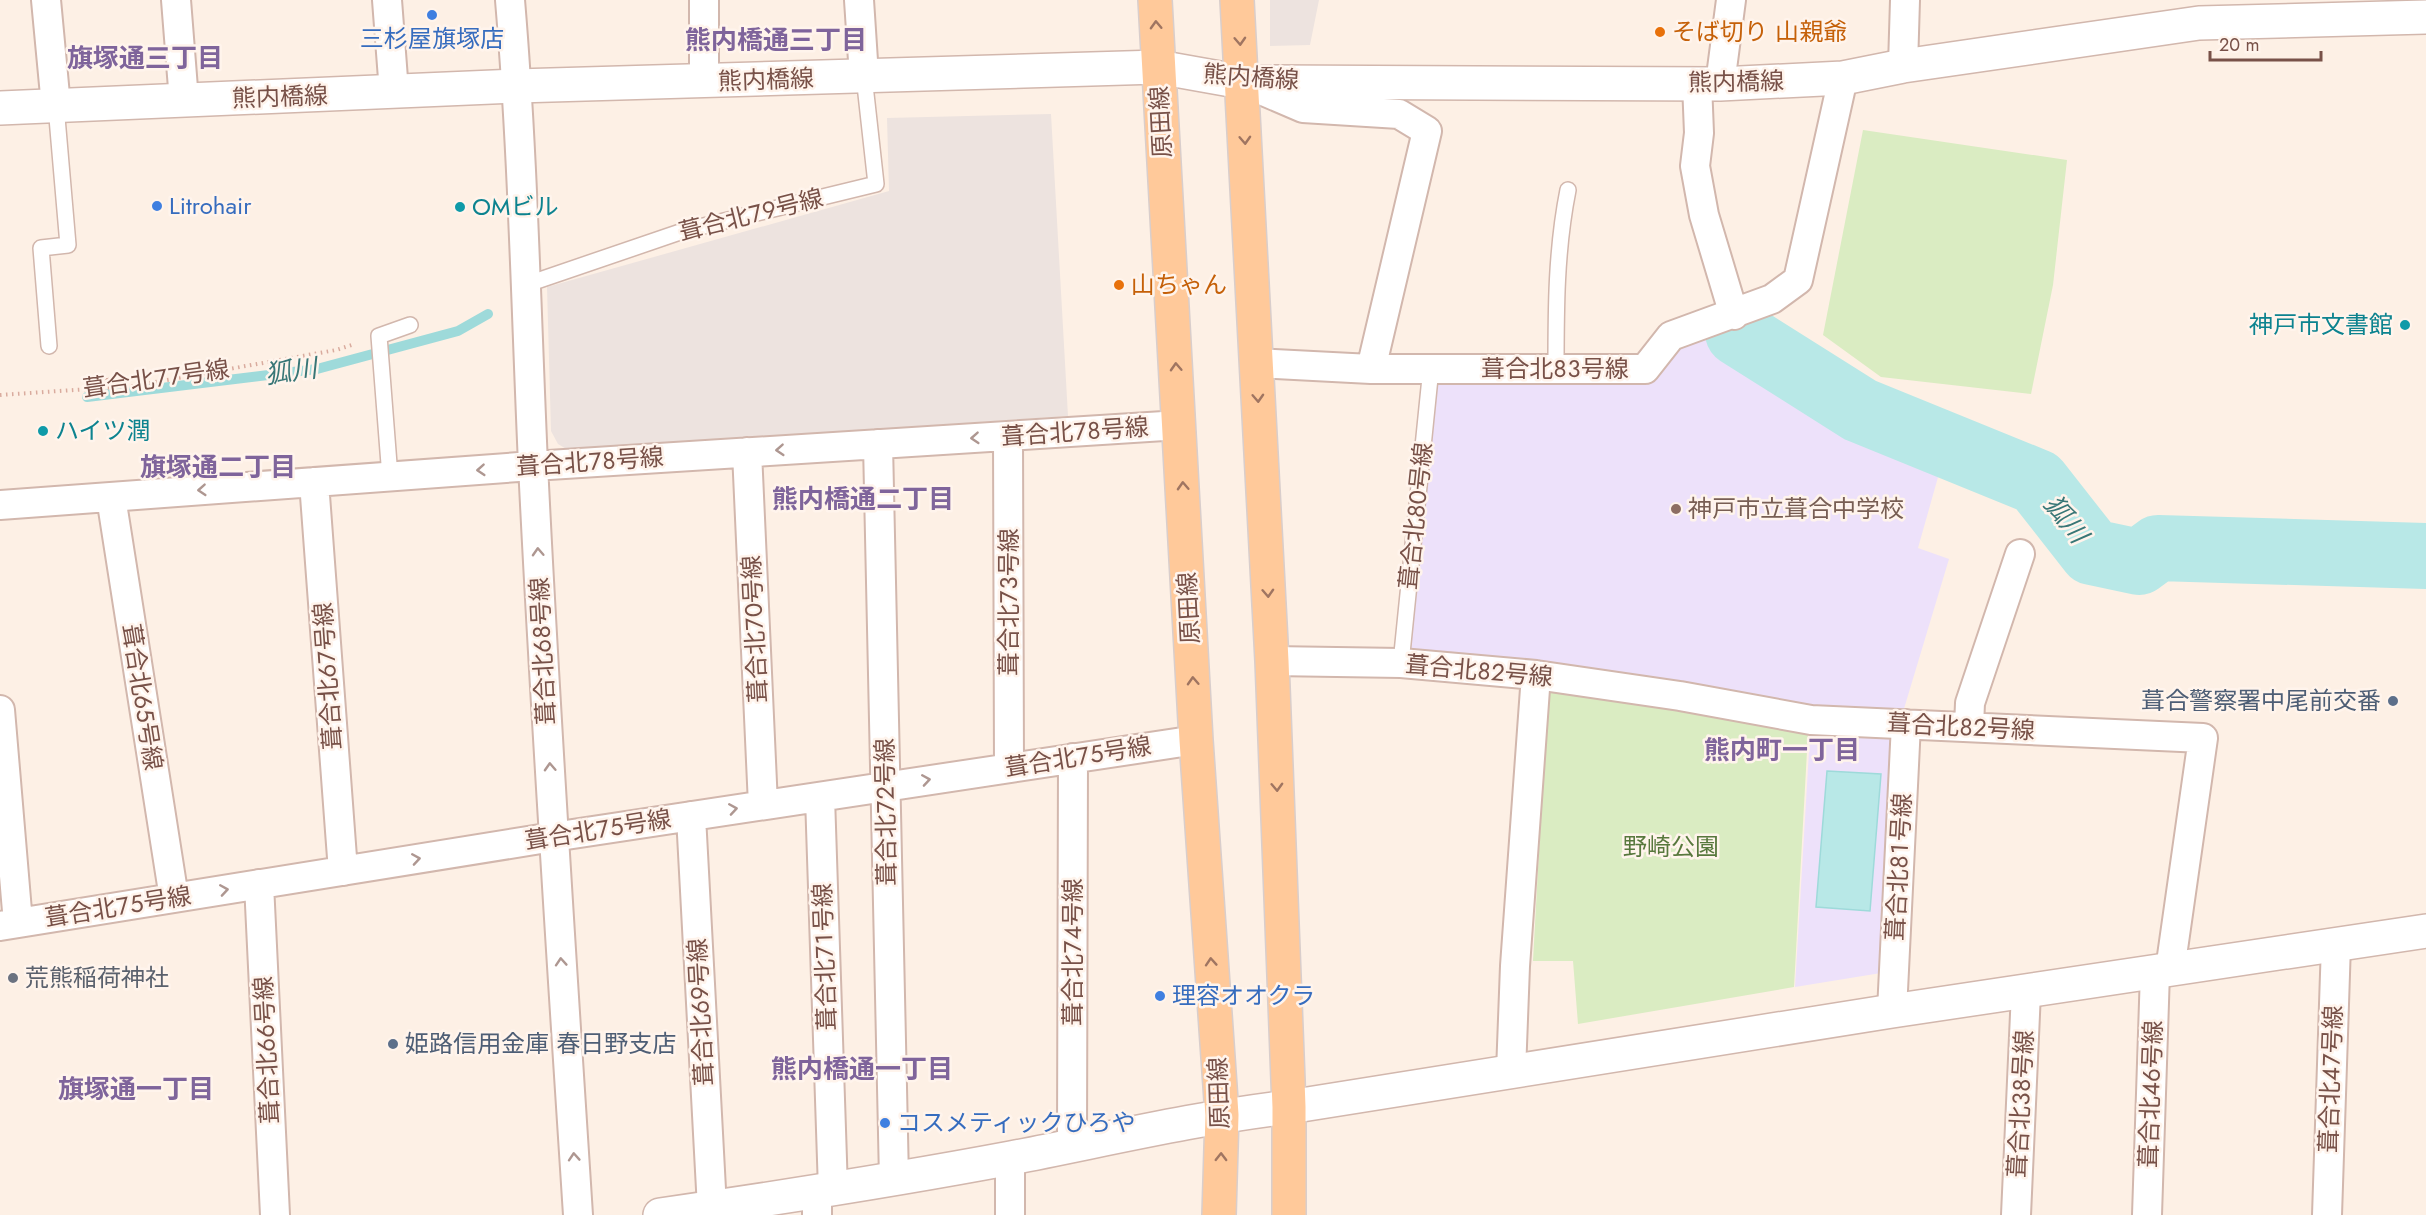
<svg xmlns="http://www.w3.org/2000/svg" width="2426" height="1215" font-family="Jost,'Noto Sans JP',sans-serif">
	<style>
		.industrial { fill: #ede3df }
		.education { fill: #ede1fa }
		.green { fill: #daecc2 }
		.water { fill: #b8e8e7; stroke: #9edada; stroke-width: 1.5 }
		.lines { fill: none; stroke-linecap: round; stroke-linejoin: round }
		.stream { stroke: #9edada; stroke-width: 10 }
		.river { stroke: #b8e8e7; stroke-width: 66 }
		.service-casing { stroke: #d2b7ad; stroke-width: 18 }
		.minor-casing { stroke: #d2b7ad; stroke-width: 32 }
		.tertiary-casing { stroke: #d2b7ad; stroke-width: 36 }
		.primary-casing { stroke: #d9cecc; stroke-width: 36 }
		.path { stroke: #d9ab9e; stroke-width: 4; stroke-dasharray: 1.5 4.5; stroke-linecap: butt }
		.service { stroke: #fff; stroke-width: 15 }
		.minor { stroke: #fff; stroke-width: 28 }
		.tertiary { stroke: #fff; stroke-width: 33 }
		.primary { stroke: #ffc99a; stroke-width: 33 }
		.oneway { stroke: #a07561 }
		.oneway2 { stroke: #ae9791 }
		.shop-dot { fill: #3f7fe0; stroke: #fff4ec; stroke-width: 2 }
		.food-dot { fill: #e8710a; stroke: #fff4ec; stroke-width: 2 }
		.culture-dot { fill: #0f9aa8; stroke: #fff4ec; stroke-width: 2 }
		.education-dot { fill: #8d6e63; stroke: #fff4ec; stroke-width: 2 }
		.service-dot { fill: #5c6f8a; stroke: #fff4ec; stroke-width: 2 }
		.worship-dot { fill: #6b7280; stroke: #fff4ec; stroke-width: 2 }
		.labels { text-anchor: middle; stroke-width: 5; stroke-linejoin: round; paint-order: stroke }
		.food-label { font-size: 24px; fill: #c56008; stroke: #fff4ec; text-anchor: start }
		.shop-label { font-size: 24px; fill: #366cbe; stroke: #fff4ec; text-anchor: start }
		.street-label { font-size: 24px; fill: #785148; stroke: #fff4ec }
		.culture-label { font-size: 24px; fill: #0d838f; stroke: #fff4ec; text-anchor: start }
		.education-label { font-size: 24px; fill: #785e54; stroke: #fff4ec; text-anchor: start }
		.service-label { font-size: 24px; fill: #4e5e75; stroke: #fff4ec; text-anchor: end }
		.park-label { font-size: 24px; fill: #58783d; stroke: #fff4ec }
		.worship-label { font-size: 24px; fill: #5b616d; stroke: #fff4ec; text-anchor: start }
		.neighbourhood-label { font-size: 26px; font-weight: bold; fill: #7f649b; stroke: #fff4ec }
		.water-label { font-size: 26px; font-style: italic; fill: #387676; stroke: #fff4ec }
	</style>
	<rect width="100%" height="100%" fill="#fdf0e5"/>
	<!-- industrial -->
	<path class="industrial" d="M 1270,0 L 1319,0 L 1310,45 L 1270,46 Z
		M 1051,114 L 1068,416 L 568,450 L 558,444 L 551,431 L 547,287 L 889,191 L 887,118 Z"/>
	<!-- education -->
	<path class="education" d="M 1724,331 L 1747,353 L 1795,390 L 1849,420 L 1942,463 L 1918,548 L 1949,559 L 1903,712 L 1813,711 L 1410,656 L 1438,374 L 1658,376 L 1684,340 Z
		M 1810,734 L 1894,737 L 1881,925 L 1881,973 L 1795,987 Z"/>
	<!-- green -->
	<path class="green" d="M 1863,130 L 2067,160 L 2053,285 L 2031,394 L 1881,377 L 1823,335 Z
		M 1548,686 L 1808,733 L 1794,987 L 1578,1024 L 1573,961 L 1533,961 Z"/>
	<!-- water -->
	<path class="water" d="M 1827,771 L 1881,774 L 1870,911 L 1816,907 Z"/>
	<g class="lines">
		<!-- stream -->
		<path class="stream" d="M 87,397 L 317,369 L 458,331 L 488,314"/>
		<!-- river -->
		<path class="river" d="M 1738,333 L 1860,410 L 2037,482 L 2092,552 L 2139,562 L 2158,548 L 2426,556"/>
		<defs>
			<path id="service" d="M 525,285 L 683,231 L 876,184 L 864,76
				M 49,346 L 41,248 L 68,245 L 56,106
				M 1556,369 C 1556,309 1556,250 1568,190
				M 390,477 L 379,336 L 410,325
				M 1401,663 L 1431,368"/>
			<path id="minor" d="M 46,0 L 56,106
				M 176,0 L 184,101
				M 387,0 L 394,92
				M 510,0 C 523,154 526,309 533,464 C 545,715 562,965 578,1215
				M 704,0 L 704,82
				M 859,0 L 864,76
				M 1903,66 L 1905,0
				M 1697,83 L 1699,133 L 1695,166 L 1704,215 L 1734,315
				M 1247,84 L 1303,108 L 1399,114 L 1427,131 L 1371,369
				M 1720,84 L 1731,0
				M 1256,363 L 1371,369 L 1645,369 L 1671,336 L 1772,299 L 1798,280 L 1843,78
				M 1008,436 L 1009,768
				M 878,444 L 894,1179
				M 747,452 L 763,805
				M 314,482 L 343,871
				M 111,497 L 174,898
				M 0,505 L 533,466 L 1180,425
				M 1272,661 L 1401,663 L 1536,675 L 1680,696 L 1811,720 L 2203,738 L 2170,970
				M 0,710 L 18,923
				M 1969,727 L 1970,703 L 2020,554
				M 820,797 L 833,1190
				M 691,816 L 712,1208
				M 259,884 L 275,1215
				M 0,926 L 553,837 L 1196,740
				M 1892,1011 L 1906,724
				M 1511,1072 L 1515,966 L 1536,675
				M 1072,1145 L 1073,758
				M 817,1193 L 817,1215
				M 1010,1215 L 1010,1158
				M 2016,1215 L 2026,992
				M 2147,1215 L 2155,972
				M 2327,1215 L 2336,944"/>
			<path id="tertiary" d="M 0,108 L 517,86 L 1158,67 L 1242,82 L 1720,84 L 1843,78 L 1903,66 L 2199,23 L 2426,17
				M 660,1215 C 778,1198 894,1180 1011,1158 C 1104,1140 1195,1118 1289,1107 L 1892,1011 L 2426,931"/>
			<path id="primary" d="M 1155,0 L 1196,740 L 1222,1115 L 1219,1215
				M 1237,0 L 1272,661 L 1289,1107 L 1289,1215"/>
		</defs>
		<!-- service casing -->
		<use href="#service" class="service-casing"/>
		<!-- minor casing -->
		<use href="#minor" class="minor-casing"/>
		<!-- tertiary casing -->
		<use href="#tertiary" class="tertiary-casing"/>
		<!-- primary casing -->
		<use href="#primary" class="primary-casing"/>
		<!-- path -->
		<path class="path" d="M 107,378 L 108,388
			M 0,395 L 133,386 L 336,350 L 355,344"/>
		<!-- service -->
		<use href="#service" class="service"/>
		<!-- minor -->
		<use href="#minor" class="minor"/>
		<!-- tertiary -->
		<use href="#tertiary" class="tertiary"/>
		<!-- primary -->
		<use href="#primary" class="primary"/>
	</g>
	<!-- one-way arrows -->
	<defs><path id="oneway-chevron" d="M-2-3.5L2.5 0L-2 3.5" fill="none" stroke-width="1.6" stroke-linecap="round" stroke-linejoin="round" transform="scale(1.5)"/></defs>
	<g class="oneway">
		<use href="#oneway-chevron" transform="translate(1156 25) rotate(-92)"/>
		<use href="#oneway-chevron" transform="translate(1240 41) rotate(87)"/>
		<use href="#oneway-chevron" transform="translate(1245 140) rotate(87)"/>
		<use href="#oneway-chevron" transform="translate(1176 367) rotate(-93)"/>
		<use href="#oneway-chevron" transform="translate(1258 398) rotate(87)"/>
		<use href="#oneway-chevron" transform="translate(1183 486) rotate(-93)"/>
		<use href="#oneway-chevron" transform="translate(1268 593) rotate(87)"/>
		<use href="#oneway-chevron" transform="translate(1193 681) rotate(-93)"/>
		<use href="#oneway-chevron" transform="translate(1277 787) rotate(88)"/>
		<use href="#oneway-chevron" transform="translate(1211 962) rotate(-94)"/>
		<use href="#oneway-chevron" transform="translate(1221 1157) rotate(-89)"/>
	</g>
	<g class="oneway2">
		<use href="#oneway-chevron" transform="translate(975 438) rotate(176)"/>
		<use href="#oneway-chevron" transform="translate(780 450) rotate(176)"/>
		<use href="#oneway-chevron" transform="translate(481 470) rotate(176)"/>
		<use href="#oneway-chevron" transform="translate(202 490) rotate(176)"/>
		<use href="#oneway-chevron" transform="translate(538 552) rotate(-93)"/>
		<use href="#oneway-chevron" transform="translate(550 767) rotate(-93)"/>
		<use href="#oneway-chevron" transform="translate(926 780) rotate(-9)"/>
		<use href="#oneway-chevron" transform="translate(733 809) rotate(-9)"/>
		<use href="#oneway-chevron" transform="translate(416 859) rotate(-9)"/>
		<use href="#oneway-chevron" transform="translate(224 890) rotate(-9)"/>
		<use href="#oneway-chevron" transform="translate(561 962) rotate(-94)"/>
		<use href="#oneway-chevron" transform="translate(574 1157) rotate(-94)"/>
	</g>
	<!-- markers -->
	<g class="shop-dot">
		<circle cx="432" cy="15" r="6"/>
		<circle cx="157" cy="206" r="6"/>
		<circle cx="1160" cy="996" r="6"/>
		<circle cx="885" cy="1123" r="6"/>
	</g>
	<g class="food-dot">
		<circle cx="1660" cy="32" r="6"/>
		<circle cx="1119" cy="285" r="6"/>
	</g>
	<g class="culture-dot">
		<circle cx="460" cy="207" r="6"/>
		<circle cx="2405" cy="325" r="6"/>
		<circle cx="43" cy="431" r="6"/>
	</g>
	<circle class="education-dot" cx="1676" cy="509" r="6"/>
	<g class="service-dot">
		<circle cx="2393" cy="701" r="6"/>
		<circle cx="393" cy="1044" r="6"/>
	</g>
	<circle class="worship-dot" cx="13" cy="978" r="6"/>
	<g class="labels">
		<!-- food labels -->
		<g class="food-label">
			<text x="1672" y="40">そば切り 山親爺</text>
			<text x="1131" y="293">山ちゃん</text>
		</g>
		<!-- shop labels -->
		<g class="shop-label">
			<text x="432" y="47" text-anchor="middle">三杉屋旗塚店</text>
			<text x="169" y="214">Litrohair</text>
			<text x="1172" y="1004">理容オオクラ</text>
			<text x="897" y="1131">コスメティックひろや</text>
		</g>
		<!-- street labels -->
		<g class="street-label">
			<text transform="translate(1251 77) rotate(4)" y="8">熊内橋線</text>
			<text transform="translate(766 80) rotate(-2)" y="8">熊内橋線</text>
			<text transform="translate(1736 82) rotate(-1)" y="8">熊内橋線</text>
			<text transform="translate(280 97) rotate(-2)" y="8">熊内橋線</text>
			<text transform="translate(1161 122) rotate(-93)" y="8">原田線</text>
			<text transform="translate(751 215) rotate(-14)" y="8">葺合北７９号線</text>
			<text x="1555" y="377">葺合北８３号線</text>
			<text transform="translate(156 379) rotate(-8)" y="8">葺合北７７号線</text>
			<text transform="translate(1075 432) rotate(-4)" y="8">葺合北７８号線</text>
			<text transform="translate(590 462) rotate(-4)" y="8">葺合北７８号線</text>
			<text transform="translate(1416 516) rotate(-84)" y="8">葺合北８０号線</text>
			<text transform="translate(1009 602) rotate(-90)" y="8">葺合北７３号線</text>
			<text transform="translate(1189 608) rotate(-93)" y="8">原田線</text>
			<text transform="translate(755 629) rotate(-93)" y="8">葺合北７０号線</text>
			<text transform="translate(543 651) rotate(-93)" y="8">葺合北６８号線</text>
			<text transform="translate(1479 671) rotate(5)" y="8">葺合北８２号線</text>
			<text transform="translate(328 676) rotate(-94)" y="8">葺合北６７号線</text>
			<text transform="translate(142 697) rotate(81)" y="8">葺合北６５号線</text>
			<text transform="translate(1961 727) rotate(3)" y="8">葺合北８２号線</text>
			<text transform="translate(1078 757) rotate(-9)" y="8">葺合北７５号線</text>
			<text transform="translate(886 812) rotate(-91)" y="8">葺合北７２号線</text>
			<text transform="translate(598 830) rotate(-9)" y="8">葺合北７５号線</text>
			<text transform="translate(1899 867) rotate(-87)" y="8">葺合北８１号線</text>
			<text transform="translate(118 907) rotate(-9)" y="8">葺合北７５号線</text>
			<text transform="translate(1073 952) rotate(-90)" y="8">葺合北７４号線</text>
			<text transform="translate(825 957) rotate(-92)" y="8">葺合北７１号線</text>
			<text transform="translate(701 1012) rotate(-93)" y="8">葺合北６９号線</text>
			<text transform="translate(267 1050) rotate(-93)" y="8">葺合北６６号線</text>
			<text transform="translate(2331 1079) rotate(-88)" y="8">葺合北４７号線</text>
			<text transform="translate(1219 1093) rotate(-92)" y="8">原田線</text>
			<text transform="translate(2151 1094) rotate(-88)" y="8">葺合北４６号線</text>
			<text transform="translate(2021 1104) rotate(-87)" y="8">葺合北３８号線</text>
		</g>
		<!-- culture labels -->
		<g class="culture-label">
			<text x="472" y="215">OMビル</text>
			<text x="2393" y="333" text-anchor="end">神戸市文書館</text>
			<text x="55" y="439">ハイツ潤</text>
		</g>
		<!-- education labels -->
		<g class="education-label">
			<text x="1688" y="517">神戸市立葺合中学校</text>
		</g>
		<!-- service labels -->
		<g class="service-label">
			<text x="2381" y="709">葺合警察署中尾前交番</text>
			<text x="405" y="1052" text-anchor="start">姫路信用金庫 春日野支店</text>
		</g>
		<!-- park labels -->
		<g class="park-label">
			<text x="1671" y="855">野崎公園</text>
		</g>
		<!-- worship labels -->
		<g class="worship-label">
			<text x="25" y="986">荒熊稲荷神社</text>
		</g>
		<!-- neighbourhood labels -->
		<g class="neighbourhood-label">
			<text x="776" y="49">熊内橋通三丁目</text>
			<text x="145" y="67">旗塚通三丁目</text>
			<text x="218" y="476">旗塚通二丁目</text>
			<text x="863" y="508">熊内橋通二丁目</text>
			<text x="1782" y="759">熊内町一丁目</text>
			<text x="862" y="1078">熊内橋通一丁目</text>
			<text x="136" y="1098">旗塚通一丁目</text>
		</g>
		<!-- water labels -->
		<g class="water-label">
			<text transform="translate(291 371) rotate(-8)" y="9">狐川</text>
			<text transform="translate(2066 519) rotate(52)" y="9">狐川</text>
		</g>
	</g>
	<!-- scale -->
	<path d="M2210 51v9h111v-9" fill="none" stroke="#785148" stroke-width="3"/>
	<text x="2219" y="51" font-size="18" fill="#785148" stroke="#fff4ec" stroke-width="4.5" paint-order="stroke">20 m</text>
</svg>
